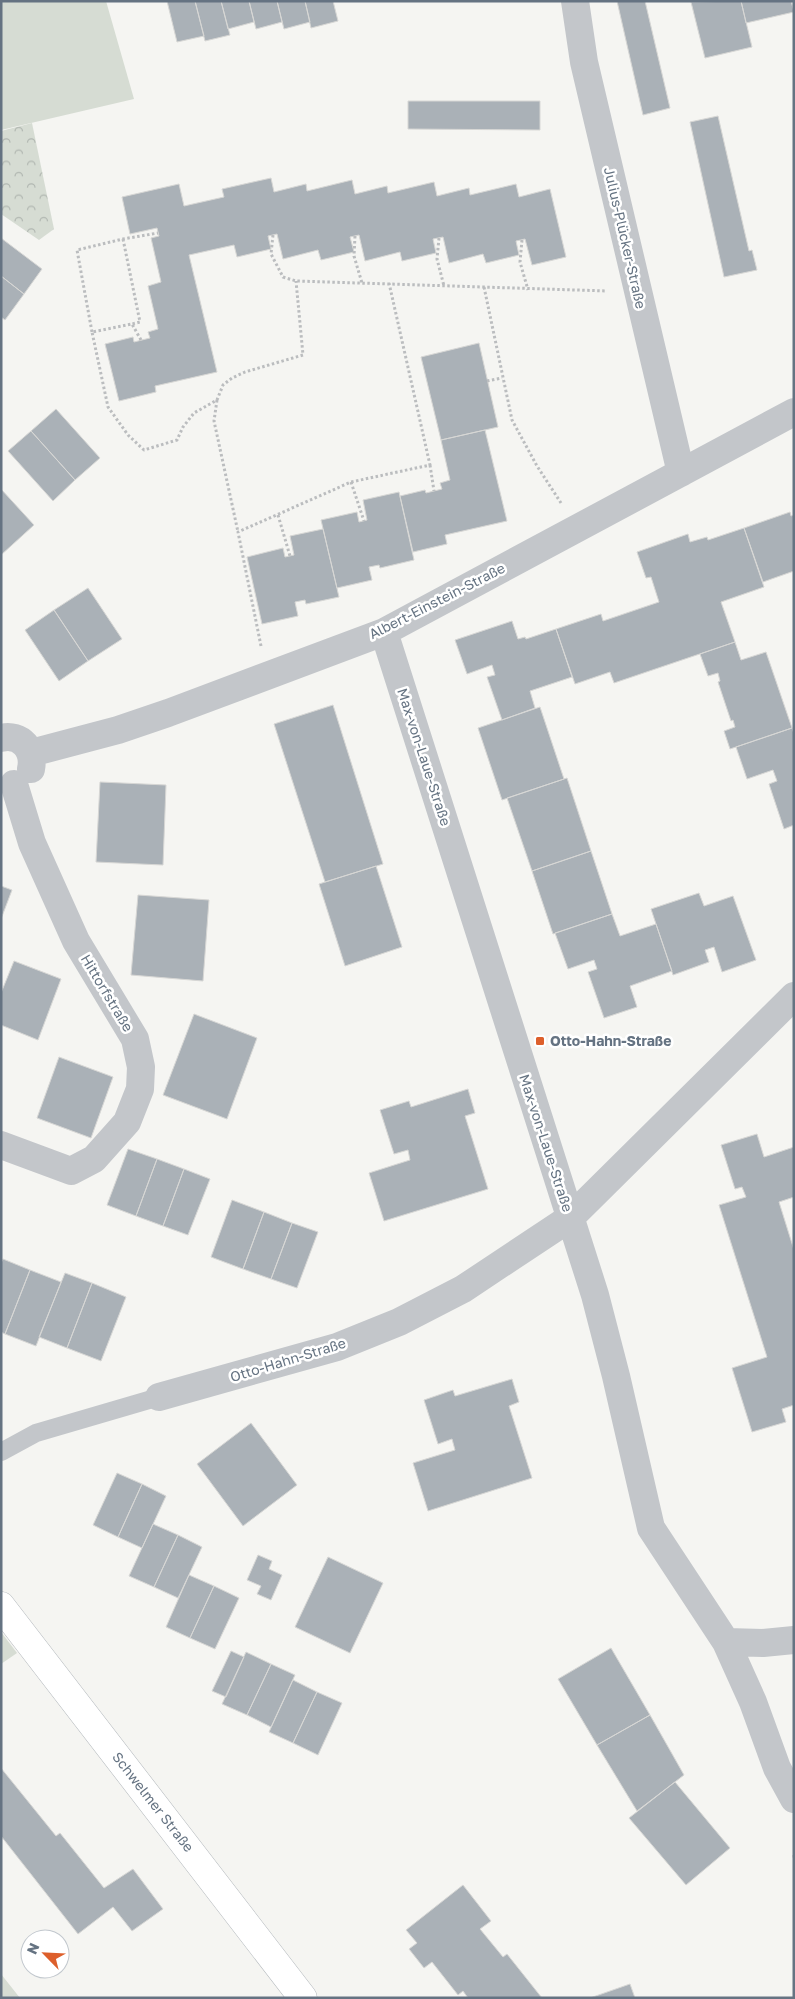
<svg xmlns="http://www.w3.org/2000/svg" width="795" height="1999" font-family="'Golos Text',sans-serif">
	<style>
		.green { fill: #d6dcd3 }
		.park { fill: url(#park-crowns) }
		.building { fill: #aab1b7; stroke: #d7d7d5 }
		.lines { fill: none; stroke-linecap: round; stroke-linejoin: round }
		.secondary-casing { stroke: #b3b8bc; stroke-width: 29 }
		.path { stroke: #bbbdbf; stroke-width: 3; stroke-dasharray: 2.5 2.5; stroke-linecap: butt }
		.lane { stroke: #c3c6ca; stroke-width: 18 }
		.street { stroke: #c3c6ca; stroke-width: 28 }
		.secondary { stroke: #fff; stroke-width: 28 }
		.poi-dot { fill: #dd5f2b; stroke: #fff; stroke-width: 2 }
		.labels { text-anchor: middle; stroke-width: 5; stroke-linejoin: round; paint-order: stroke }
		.street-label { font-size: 14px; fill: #657382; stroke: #fff }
		.poi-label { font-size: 14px; font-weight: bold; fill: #657382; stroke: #fff; text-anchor: start }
	</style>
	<defs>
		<pattern id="park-crowns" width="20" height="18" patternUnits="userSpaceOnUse" patternTransform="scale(1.25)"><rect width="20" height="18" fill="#d6dcd3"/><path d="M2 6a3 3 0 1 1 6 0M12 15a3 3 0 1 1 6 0" fill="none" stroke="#b1b7b1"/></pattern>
	</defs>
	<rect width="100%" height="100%" fill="#f5f5f2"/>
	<!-- green -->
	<path class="green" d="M 1,1 L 106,1 L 134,99 L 1,130 Z
		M 1,1632 L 17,1653 L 1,1664 Z
		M 1,1974 L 20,1998 L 1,1998 Z"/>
	<!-- park -->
	<path class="park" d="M 32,123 L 54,229 L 39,240 L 1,214 L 1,131 Z"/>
	<!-- building -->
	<path class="building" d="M 167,1 L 195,1 L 204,36 L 177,42 Z
		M 195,1 L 221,1 L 230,35 L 205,41 Z
		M 221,1 L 249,1 L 254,22 L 228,29 Z
		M 249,1 L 277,1 L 282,22 L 256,29 Z
		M 277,1 L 305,1 L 310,22 L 284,29 Z
		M 305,1 L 333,1 L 338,21 L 311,28 Z
		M 617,1 L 645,1 L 670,108 L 643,115 Z
		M 741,1 L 791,1 L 794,12 L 746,23 Z
		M 741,1 L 752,47 L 705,58 L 691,2 Z
		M 408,101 L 540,101 L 540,130 L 408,129 Z
		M 718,116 L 749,251 L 752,250 L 757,270 L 724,277 L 690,122 Z
		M 271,178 L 274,192 L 306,184 L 307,191 L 352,180 L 355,194 L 387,186 L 388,193 L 434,182 L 437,196 L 469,188 L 470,195 L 516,184 L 519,197 L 550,189 L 566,257 L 532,265 L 525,239 L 516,241 L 519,255 L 486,263 L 483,254 L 449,263 L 443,237 L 433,239 L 436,253 L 402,261 L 400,252 L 365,261 L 359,235 L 350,237 L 354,252 L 321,260 L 318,250 L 283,259 L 277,234 L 268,236 L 271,249 L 237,257 L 234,245 L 189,255 L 217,372 L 155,386 L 156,392 L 119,401 L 105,344 L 133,337 L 134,342 L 150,338 L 148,332 L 158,329 L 148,286 L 161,282 L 151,238 L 159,236 L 157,228 L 130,234 L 122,197 L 179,184 L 184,206 L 224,197 L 222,189 Z
		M 1,238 L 42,269 L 24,294 L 1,276 Z
		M 1,276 L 24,294 L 5,320 L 1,317 Z
		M 479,343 L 498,427 L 441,440 L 421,357 Z
		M 56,409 L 100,458 L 75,480 L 31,431 Z
		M 485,430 L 507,521 L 445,535 L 447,544 L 413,552 L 400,496 L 425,490 L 426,493 L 442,489 L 440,483 L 450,480 L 441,440 Z
		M 31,431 L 75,480 L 53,501 L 8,451 Z
		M 1,489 L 34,525 L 1,555 Z
		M 399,492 L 414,560 L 380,568 L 379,565 L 369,567 L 372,580 L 337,588 L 321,520 L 357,512 L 359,522 L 367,520 L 363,500 Z
		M 790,512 L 791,516 L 794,515 L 794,571 L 763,582 L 744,528 Z
		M 744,528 L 764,587 L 721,602 L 735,642 L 614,683 L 610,672 L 575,684 L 556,629 L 601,614 L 603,621 L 659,602 L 651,577 L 646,578 L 637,552 L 688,534 L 690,542 L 707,537 L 708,540 Z
		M 323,529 L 339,597 L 306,604 L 305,600 L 295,602 L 298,616 L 262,624 L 247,557 L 283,548 L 285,557 L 294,555 L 290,536 Z
		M 88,588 L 122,639 L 88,661 L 54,610 Z
		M 54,610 L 88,661 L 59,681 L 25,630 Z
		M 512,621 L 518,639 L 525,637 L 526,639 L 556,629 L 572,677 L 530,691 L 535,708 L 502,720 L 487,677 L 495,675 L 492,665 L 467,674 L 455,640 Z
		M 735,642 L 741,660 L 766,652 L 792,728 L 730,749 L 724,731 L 735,727 L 733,720 L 731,721 L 718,682 L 720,681 L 718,673 L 708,676 L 700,654 Z
		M 333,705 L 383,864 L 325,882 L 274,724 Z
		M 540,707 L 564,779 L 502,800 L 478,728 Z
		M 792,728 L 794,734 L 794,825 L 784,829 L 769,784 L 777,781 L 773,770 L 747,779 L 736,747 Z
		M 567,778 L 591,851 L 532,871 L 507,798 Z
		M 100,782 L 166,785 L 163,865 L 96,862 Z
		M 591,851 L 612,914 L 553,934 L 532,871 Z
		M 376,866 L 402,947 L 345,966 L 319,884 Z
		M 1,886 L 12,890 L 1,919 Z
		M 699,893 L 704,906 L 733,896 L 756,960 L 722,972 L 714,947 L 705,950 L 709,962 L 673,975 L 651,909 Z
		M 138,895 L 209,900 L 203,981 L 131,975 Z
		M 612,914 L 620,936 L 656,924 L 672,971 L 630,986 L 637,1007 L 604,1018 L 588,972 L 597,969 L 594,960 L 568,969 L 555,933 Z
		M 14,961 L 61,979 L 38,1040 L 1,1025 L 1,993 Z
		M 194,1014 L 257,1038 L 227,1119 L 163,1095 Z
		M 59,1057 L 113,1077 L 91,1138 L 37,1118 Z
		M 468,1089 L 475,1113 L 465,1116 L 488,1189 L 384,1221 L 369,1173 L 410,1160 L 408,1150 L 394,1154 L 380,1110 L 409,1101 L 411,1107 Z
		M 757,1134 L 764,1157 L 794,1147 L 794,1197 L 779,1202 L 794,1250 L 794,1405 L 782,1409 L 786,1422 L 752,1432 L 732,1368 L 767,1357 L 719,1205 L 746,1197 L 742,1187 L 735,1189 L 721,1145 Z
		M 128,1149 L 157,1159 L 136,1216 L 107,1205 Z
		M 157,1159 L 184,1169 L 163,1226 L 136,1216 Z
		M 184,1169 L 210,1179 L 188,1235 L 163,1226 Z
		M 232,1200 L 264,1212 L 243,1269 L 211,1257 Z
		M 264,1212 L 292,1223 L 271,1279 L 243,1269 Z
		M 292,1223 L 318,1232 L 297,1288 L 271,1279 Z
		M 3,1259 L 30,1270 L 5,1334 L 1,1332 L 1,1263 Z
		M 30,1270 L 61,1282 L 36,1346 L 5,1334 Z
		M 65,1273 L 92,1283 L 67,1348 L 39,1337 Z
		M 92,1283 L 126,1297 L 101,1361 L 67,1348 Z
		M 512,1379 L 519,1402 L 509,1406 L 532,1478 L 428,1511 L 413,1463 L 455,1450 L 452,1439 L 438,1444 L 424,1400 L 453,1390 L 455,1396 Z
		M 251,1423 L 297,1485 L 243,1526 L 197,1464 Z
		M 117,1473 L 142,1484 L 118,1537 L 93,1525 Z
		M 142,1484 L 166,1496 L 142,1548 L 118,1537 Z
		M 153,1524 L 178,1535 L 154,1587 L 129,1576 Z
		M 178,1535 L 202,1547 L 178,1598 L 154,1587 Z
		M 258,1555 L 272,1561 L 269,1569 L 282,1575 L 271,1600 L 257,1594 L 261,1586 L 247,1580 Z
		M 328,1557 L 383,1583 L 350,1653 L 295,1627 Z
		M 189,1575 L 214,1586 L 190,1638 L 166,1627 Z
		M 214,1586 L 239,1598 L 215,1649 L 190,1638 Z
		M 611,1648 L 650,1715 L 597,1745 L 558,1679 Z
		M 231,1651 L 244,1657 L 226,1697 L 212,1691 Z
		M 246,1652 L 271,1664 L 247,1715 L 222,1704 Z
		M 271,1664 L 295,1675 L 271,1727 L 247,1715 Z
		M 293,1680 L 317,1692 L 293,1743 L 269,1732 Z
		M 317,1692 L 342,1703 L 318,1755 L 293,1743 Z
		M 650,1715 L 684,1775 L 637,1811 L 597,1745 Z
		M 1,1768 L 56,1836 L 60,1833 L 104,1888 L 133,1869 L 163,1909 L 132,1931 L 113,1907 L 78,1934 L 1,1836 Z
		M 675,1782 L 730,1848 L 686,1885 L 629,1818 Z
		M 463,1885 L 491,1921 L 480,1929 L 503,1957 L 507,1954 L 542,1998 L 468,1998 L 463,1991 L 458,1995 L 432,1962 L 424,1968 L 409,1949 L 417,1943 L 406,1930 Z
		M 630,1984 L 635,1998 L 590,1998 Z"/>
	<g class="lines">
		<defs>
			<path id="secondary" d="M 1,1606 L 303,1998"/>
		</defs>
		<!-- secondary casing -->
		<use href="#secondary" class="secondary-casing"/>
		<!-- path -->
		<path class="path" d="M 273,235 L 271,254 L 283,277 L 296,281 L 607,291
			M 355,236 L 354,256 L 362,283
			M 439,238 L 437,259 L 444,286
			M 123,239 L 140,322 L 132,324
			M 522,240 L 520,262 L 528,290
			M 484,287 L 512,420 L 537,466 L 561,503
			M 92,332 L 77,250 L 123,239 L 158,233
			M 141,340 L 132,324 L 92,332 L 108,407 L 128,435 L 144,450 L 177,440 L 183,427 L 194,413 L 217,400 L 223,385 L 232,378 L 245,372 L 303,355 L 296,281
			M 487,381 L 502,378
			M 217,400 L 214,421 L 238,532
			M 430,465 L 434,491
			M 351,482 L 364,521
			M 278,515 L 290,556
			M 261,646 L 238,532 L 351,482 L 430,465 L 389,283
			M 794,1855 L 794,1860"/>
		<!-- lane -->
		<path class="lane" d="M 1,1452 L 36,1433 L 159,1397"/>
		<!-- street -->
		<path class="street" d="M 575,1 L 584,62 L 681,473
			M 384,632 L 595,1295 L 616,1376 L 651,1528 L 726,1642 L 753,1702 L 777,1768 L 794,1799
			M 1,738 C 21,733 35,750 31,769
			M 31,753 L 118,730 L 168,713 L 384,632 L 794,412
			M 1,1145 L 71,1171 L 94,1159 L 127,1122 L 140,1089 L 141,1067 L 135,1039 L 76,941 L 32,843 L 14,784
			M 159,1397 L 337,1347 L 399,1322 L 463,1289 L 570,1218 L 794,996
			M 726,1642 L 763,1643 L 794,1640"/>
		<!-- secondary -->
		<use href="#secondary" class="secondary"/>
	</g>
	<!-- markers -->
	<rect class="poi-dot" x="535" y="1036" width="10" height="10" rx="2.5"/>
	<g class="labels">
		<!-- street labels -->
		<g class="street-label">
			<text transform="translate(625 238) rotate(77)" y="5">Julius-Plücker-Straße</text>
			<text transform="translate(437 601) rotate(-27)" y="5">Albert-Einstein-Straße</text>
			<text transform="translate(424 757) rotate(72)" y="5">Max-von-Laue-Straße</text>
			<text transform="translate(107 993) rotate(59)" y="5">Hittorfstraße</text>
			<text transform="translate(546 1143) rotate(72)" y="5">Max-von-Laue-Straße</text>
			<text transform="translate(288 1360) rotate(-17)" y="5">Otto-Hahn-Straße</text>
			<text transform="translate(153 1802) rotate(52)" y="5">Schwelmer Straße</text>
		</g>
		<!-- poi labels -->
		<g class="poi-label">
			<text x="550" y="1046">Otto-Hahn-Straße</text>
		</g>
	</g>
	<!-- border -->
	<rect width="795" height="1999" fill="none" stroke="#657382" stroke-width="5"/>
	<!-- north arrow -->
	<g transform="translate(45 1954) rotate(294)"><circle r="24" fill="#ffffff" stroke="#c1c7cd"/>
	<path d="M0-4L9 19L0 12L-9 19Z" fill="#dd5f2b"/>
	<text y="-8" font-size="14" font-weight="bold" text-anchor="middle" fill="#657382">N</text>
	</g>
</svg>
